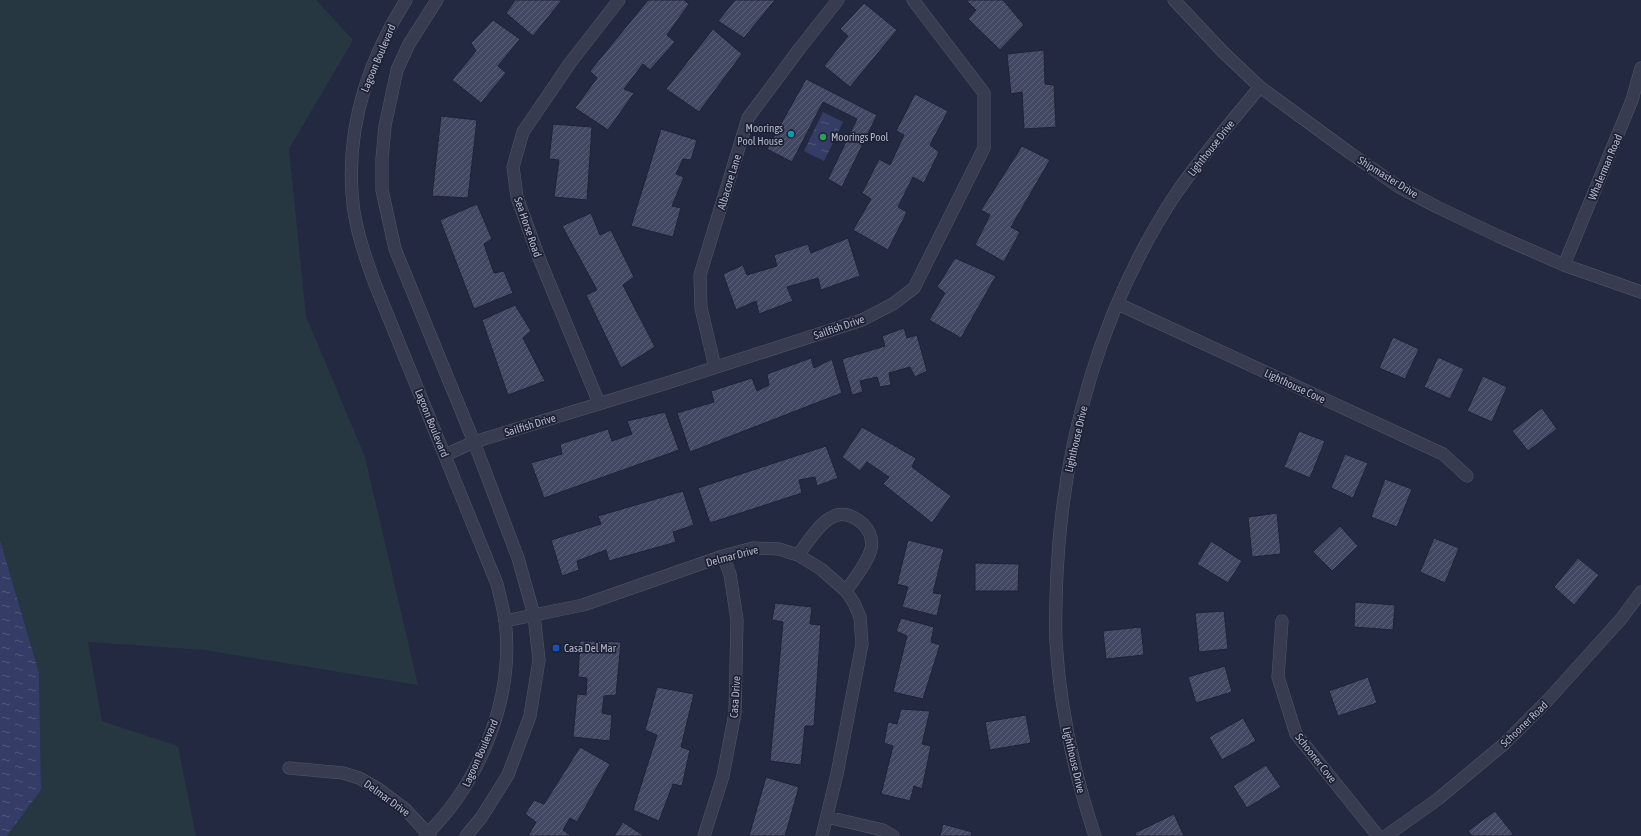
<svg xmlns="http://www.w3.org/2000/svg" width="1641" height="836" font-family="'Asap Condensed',sans-serif">
	<style>
		.green { fill: #263741 }
		.water { fill: url(#water-ripples) }
		.building { fill: url(#building-hatch); stroke: #1f2337 }
		.lines { fill: none; stroke-linecap: round; stroke-linejoin: round }
		.minor-casing { stroke: #53576a; stroke-width: 13 }
		.tertiary-casing { stroke: #53576a; stroke-width: 13 }
		.minor { stroke: #383c50; stroke-width: 12 }
		.tertiary { stroke: #383c50; stroke-width: 12 }
		.culture-dot { fill: #0f9aa8; stroke: #1d2135; stroke-width: 1.5 }
		.leisure-dot { fill: #2e9e5b; stroke: #1d2135; stroke-width: 1.5 }
		.transit-dot { fill: #1a4fb4; stroke: #1d2135; stroke-width: 1.5 }
		.labels { text-anchor: middle; stroke-width: 3.5; stroke-linejoin: round; paint-order: stroke }
		.street-label { font-size: 11px; fill: #b4b7ca; stroke: #1d2135 }
		.poi-label { font-size: 11px; fill: #b4b7ca; stroke: #1d2135; text-anchor: start }
	</style>
	<defs>
		<pattern id="water-ripples" width="26" height="14" patternUnits="userSpaceOnUse"><rect width="26" height="14" fill="#353d66"/><path d="M2 4q2-2 4 0t4 0M15 11q2-2 4 0t4 0" fill="none" stroke="#50577b"/></pattern>
		<pattern id="building-hatch" width="6" height="6" patternUnits="userSpaceOnUse"><rect width="6" height="6" fill="#424862"/><path d="M-1 1l2-2M0 6l6-6M5 7l2-2" fill="none" stroke="#5b6077"/></pattern>
	</defs>
	<rect width="100%" height="100%" fill="#232940"/>
	<!-- green -->
	<path class="green" d="M 0,0 L 316,0 L 353,40 L 289,149 L 306,316 L 365,457 L 418,685 L 205,650 L 88,642 L 102,721 L 178,746 L 196,836 L 7,836 L 41,790 L 39,673 L 0,540 Z"/>
	<!-- water -->
	<path class="water" d="M 823,112 L 843,122 L 824,161 L 804,151 Z
		M 0,540 L 39,673 L 41,790 L 7,836 L 0,836 Z"/>
	<!-- building -->
	<path class="building" d="M 515,0 L 562,0 L 533,36 L 506,13 Z
		M 648,0 L 684,0 L 689,4 L 667,35 L 675,42 L 650,70 L 643,64 L 624,89 L 634,93 L 608,130 L 575,108 L 597,78 L 590,71 Z
		M 735,0 L 775,0 L 744,38 L 718,21 Z
		M 966,0 L 1003,0 L 1024,25 L 1000,50 L 968,19 L 976,10 Z
		M 864,3 L 897,30 L 850,87 L 824,66 L 848,36 L 840,29 Z
		M 493,20 L 520,39 L 498,66 L 506,73 L 481,103 L 452,80 L 476,51 L 471,43 Z
		M 713,29 L 742,54 L 699,112 L 666,89 Z
		M 1044,50 L 1045,84 L 1054,85 L 1056,127 L 1024,129 L 1022,92 L 1011,94 L 1007,54 Z
		M 806,79 L 877,115 L 842,187 L 828,179 L 857,119 L 823,102 L 792,162 L 767,149 Z
		M 915,94 L 948,111 L 930,145 L 939,152 L 924,183 L 913,177 L 898,207 L 907,212 L 888,250 L 853,230 L 871,199 L 862,193 L 879,159 L 890,165 L 904,135 L 896,131 Z
		M 441,116 L 477,120 L 468,198 L 432,196 Z
		M 553,124 L 592,127 L 587,200 L 554,197 L 559,160 L 549,159 Z
		M 661,129 L 697,140 L 691,160 L 683,159 L 676,174 L 684,177 L 672,206 L 681,208 L 673,237 L 631,226 Z
		M 1022,146 L 1050,160 L 1011,227 L 1020,232 L 1004,262 L 975,245 L 990,215 L 981,210 Z
		M 477,204 L 492,239 L 484,244 L 494,273 L 504,271 L 513,293 L 474,309 L 440,220 Z
		M 591,213 L 600,235 L 611,230 L 634,277 L 623,285 L 655,347 L 621,368 L 586,295 L 597,290 L 562,226 Z
		M 848,238 L 860,276 L 821,290 L 818,278 L 787,287 L 793,301 L 759,314 L 756,301 L 736,310 L 723,274 L 743,265 L 747,275 L 777,266 L 774,255 L 808,244 L 811,253 Z
		M 955,258 L 996,276 L 961,338 L 929,320 L 945,293 L 937,287 Z
		M 515,305 L 531,331 L 523,338 L 545,381 L 508,395 L 482,320 Z
		M 904,328 L 907,338 L 917,335 L 927,371 L 915,377 L 910,367 L 889,373 L 891,385 L 880,387 L 877,377 L 860,381 L 863,392 L 852,395 L 842,359 L 885,346 L 882,336 Z
		M 1393,337 L 1419,349 L 1405,379 L 1379,368 Z
		M 1438,357 L 1464,369 L 1450,399 L 1424,387 Z
		M 811,358 L 814,368 L 832,359 L 842,393 L 690,452 L 677,413 L 714,402 L 711,391 L 752,378 L 757,391 L 769,385 L 767,374 Z
		M 1483,376 L 1507,387 L 1492,422 L 1467,411 Z
		M 1542,408 L 1557,429 L 1528,451 L 1512,431 Z
		M 665,412 L 679,450 L 544,498 L 531,463 L 562,454 L 560,444 L 608,429 L 612,441 L 632,434 L 627,421 Z
		M 862,427 L 916,458 L 912,467 L 951,496 L 932,523 L 883,484 L 889,477 L 867,462 L 860,471 L 842,457 Z
		M 1299,431 L 1325,441 L 1310,478 L 1284,467 Z
		M 826,446 L 838,478 L 817,486 L 815,477 L 799,480 L 802,493 L 710,523 L 698,488 Z
		M 1345,454 L 1368,463 L 1353,498 L 1331,488 Z
		M 1385,479 L 1412,489 L 1397,527 L 1371,517 Z
		M 683,491 L 694,525 L 673,532 L 676,542 L 609,561 L 606,550 L 577,561 L 579,570 L 562,576 L 551,540 L 601,524 L 598,516 Z
		M 1277,513 L 1281,554 L 1252,557 L 1248,517 Z
		M 1340,526 L 1358,546 L 1332,571 L 1313,552 Z
		M 1434,538 L 1459,548 L 1445,583 L 1420,572 Z
		M 908,540 L 944,549 L 933,593 L 942,594 L 937,616 L 902,607 L 908,587 L 897,584 Z
		M 1211,541 L 1242,561 L 1228,583 L 1197,564 Z
		M 1578,558 L 1599,575 L 1574,605 L 1554,587 Z
		M 975,563 L 1019,564 L 1018,591 L 975,591 Z
		M 1355,602 L 1395,605 L 1393,630 L 1354,627 Z
		M 775,603 L 812,607 L 810,624 L 821,625 L 814,726 L 805,726 L 801,765 L 770,761 L 783,622 L 772,620 Z
		M 1224,611 L 1228,649 L 1199,652 L 1195,613 Z
		M 901,618 L 934,627 L 931,642 L 940,645 L 923,699 L 893,692 L 907,636 L 896,631 Z
		M 1141,627 L 1144,655 L 1106,659 L 1103,631 Z
		M 580,641 L 621,642 L 616,695 L 604,696 L 602,713 L 612,715 L 610,741 L 573,737 L 577,694 L 586,695 L 587,678 L 578,677 Z
		M 1225,666 L 1232,692 L 1196,703 L 1188,677 Z
		M 1368,677 L 1377,703 L 1338,716 L 1329,691 Z
		M 657,687 L 694,694 L 681,747 L 690,750 L 682,786 L 673,784 L 659,821 L 633,810 L 657,735 L 645,730 Z
		M 901,709 L 930,711 L 922,744 L 931,746 L 922,789 L 914,786 L 910,801 L 881,794 L 893,746 L 884,743 L 888,722 L 897,724 Z
		M 1026,715 L 1031,743 L 990,750 L 985,722 Z
		M 1243,718 L 1256,741 L 1222,760 L 1209,737 Z
		M 580,747 L 610,764 L 577,822 L 570,818 L 563,830 L 571,836 L 528,836 L 536,822 L 525,814 L 534,800 L 544,804 Z
		M 1266,765 L 1281,787 L 1247,808 L 1233,786 Z
		M 766,777 L 799,787 L 785,836 L 749,836 Z
		M 1495,811 L 1513,834 L 1510,836 L 1472,836 L 1468,831 Z
		M 1174,814 L 1184,836 L 1136,836 L 1135,833 Z
		M 623,822 L 644,836 L 614,836 Z
		M 943,824 L 972,832 L 971,836 L 940,836 Z"/>
	<g class="lines">
		<defs>
			<path id="minor" d="M 1174,0 L 1223,52 L 1260,87 L 1350,153 L 1399,187 L 1437,207 L 1498,236 L 1564,265 L 1641,292
				M 1564,265 L 1632,100 L 1641,68
				M 1118,304 L 1443,454 L 1467,476
				M 715,367 L 701,308 L 700,275 L 748,118 L 800,48 L 838,0
				M 599,403 L 539,258 L 517,197 L 513,167 L 523,132 L 570,63 L 619,0
				M 445,455 L 474,442 L 667,383 L 862,320 L 893,304 L 914,288 L 984,148 L 984,93 L 913,0
				M 798,555 C 815,533 833,497 863,524 C 870,531 873,539 871,549 C 867,564 854,579 846,591
				M 505,621 L 583,605 L 723,556 L 753,548 L 779,549 L 798,555 L 821,569 L 846,591 L 854,603 L 860,617 L 862,644 L 837,774 L 822,836
				M 1282,621 L 1278,677 L 1296,734 L 1378,836
				M 289,768 L 343,773 L 359,778 L 377,788 L 405,809 L 430,836
				M 827,817 L 883,830 L 893,836
				M 704,836 L 723,776 L 735,713 L 737,620 L 730,574 L 723,556
				M 1095,836 C 1074,773 1060,709 1056,642 C 1055,619 1056,596 1057,573 C 1063,441 1102,306 1175,195 C 1201,157 1231,122 1260,87
				M 1386,836 L 1438,799 L 1504,744 L 1548,700 L 1621,619 L 1641,592"/>
			<path id="tertiary" d="M 406,0 C 369,59 347,122 352,193 C 353,201 353,209 355,217 C 359,240 367,262 375,284 L 497,584 C 500,596 503,608 505,620 C 515,697 480,783 425,836
				M 437,0 L 409,44 L 397,70 L 385,126 L 382,159 L 382,190 L 395,249 L 474,442 L 518,558 L 534,615 L 539,660 L 530,716 L 508,775 L 481,818 L 466,836"/>
		</defs>
		<!-- minor casing -->
		<use href="#minor" class="minor-casing"/>
		<!-- tertiary casing -->
		<use href="#tertiary" class="tertiary-casing"/>
		<!-- minor -->
		<use href="#minor" class="minor"/>
		<!-- tertiary -->
		<use href="#tertiary" class="tertiary"/>
	</g>
	<!-- markers -->
	<circle class="culture-dot" cx="791" cy="134" r="4"/>
	<circle class="leisure-dot" cx="823" cy="137" r="4"/>
	<rect class="transit-dot" x="552" y="644" width="8" height="8" rx="2"/>
	<g class="labels">
		<!-- street labels -->
		<g class="street-label">
			<text transform="translate(378 58) rotate(-67)" y="4">Lagoon Boulevard</text>
			<text transform="translate(1211 148) rotate(-52)" y="4">Lighthouse Drive</text>
			<text transform="translate(1605 167) rotate(-67)" y="4">Whalerman Road</text>
			<text transform="translate(1388 177) rotate(32)" y="4">Shipmaster Drive</text>
			<text transform="translate(729 182) rotate(-73)" y="4">Albacore Lane</text>
			<text transform="translate(528 227) rotate(71)" y="4">Sea Horse Road</text>
			<text transform="translate(839 327) rotate(-19)" y="4">Sailfish Drive</text>
			<text transform="translate(1295 386) rotate(25)" y="4">Lighthouse Cove</text>
			<text transform="translate(432 423) rotate(68)" y="4">Lagoon Boulevard</text>
			<text transform="translate(530 425) rotate(-17)" y="4">Sailfish Drive</text>
			<text transform="translate(1076 439) rotate(-77)" y="4">Lighthouse Drive</text>
			<text transform="translate(732 556) rotate(-15)" y="4">Delmar Drive</text>
			<text transform="translate(735 697) rotate(-86)" y="4">Casa Drive</text>
			<text transform="translate(1524 724) rotate(-44)" y="4">Schooner Road</text>
			<text transform="translate(480 753) rotate(-66)" y="4">Lagoon Boulevard</text>
			<text transform="translate(1316 758) rotate(52)" y="4">Schooner Cove</text>
			<text transform="translate(1074 760) rotate(77)" y="4">Lighthouse Drive</text>
			<text transform="translate(387 798) rotate(36)" y="4">Delmar Drive</text>
		</g>
		<!-- poi labels -->
		<g class="poi-label">
			<text x="783" y="132" text-anchor="end">Moorings<tspan x="783" dy="13">Pool House</tspan></text>
			<text x="831" y="141">Moorings Pool</text>
			<text x="564" y="652">Casa Del Mar</text>
		</g>
	</g>
</svg>
